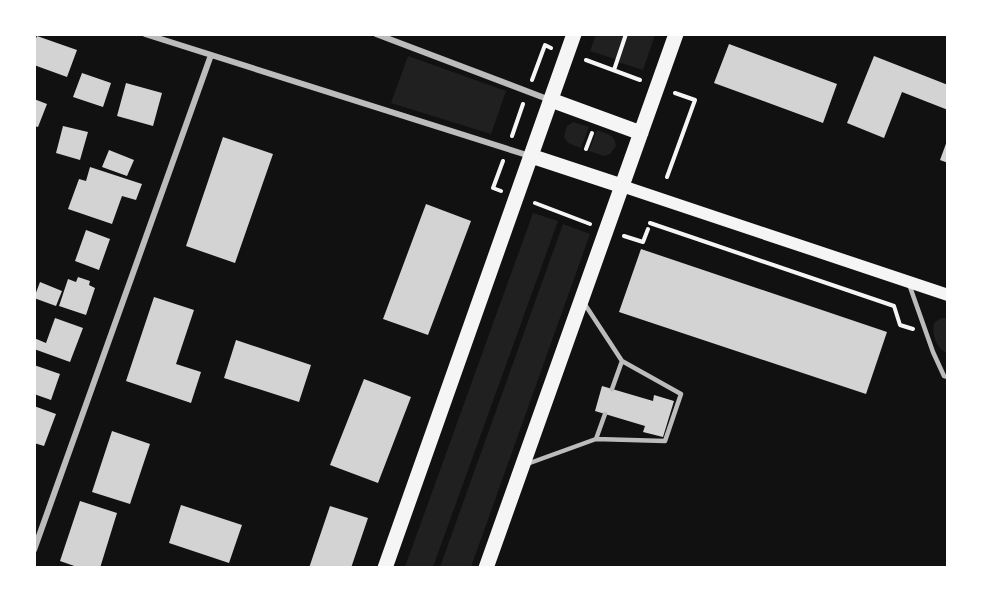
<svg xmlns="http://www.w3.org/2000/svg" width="982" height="602" font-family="Helvetica,sans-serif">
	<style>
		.green { fill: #202020 }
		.building { fill: #d3d3d3 }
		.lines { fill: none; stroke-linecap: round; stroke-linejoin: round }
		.path { stroke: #f5f5f5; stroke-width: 4 }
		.service { stroke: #bcbcbc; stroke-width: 4.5 }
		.minor { stroke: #bcbcbc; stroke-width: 6 }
		.secondary { stroke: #f5f5f5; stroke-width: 12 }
		.primary { stroke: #f5f5f5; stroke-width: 15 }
	</style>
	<rect width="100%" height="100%" fill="#111"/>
	<!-- green -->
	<path class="green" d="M 596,35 L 624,35 L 615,59 L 590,51 Z
		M 628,35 L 655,35 L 643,70 L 618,62 Z
		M 408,56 L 506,91 L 491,134 L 391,103 Z
		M 573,122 L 589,127 L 581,148 L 568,143 L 564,137 L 567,126 Z
		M 597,130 C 606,134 615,134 616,146 L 610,154 L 604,156 L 589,151 Z
		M 533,213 L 558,221 L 433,567 L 405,567 Z
		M 563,224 L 590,234 L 471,567 L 440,567 Z
		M 941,318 L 947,318 L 947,353 C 936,348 932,335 934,323 Z"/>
	<!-- building -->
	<path class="building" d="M 37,36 L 77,50 L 67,77 L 34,65 L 34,43 Z
		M 729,44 L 837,84 L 823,123 L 714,83 Z
		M 874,56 L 948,85 L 948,110 L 902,92 L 884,138 L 847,123 Z
		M 82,73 L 111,83 L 103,107 L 73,97 Z
		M 126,83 L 162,93 L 153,126 L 117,116 Z
		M 34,99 L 47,104 L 38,127 L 34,126 Z
		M 63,126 L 88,132 L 80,160 L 56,153 Z
		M 223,137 L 273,154 L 235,263 L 186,246 Z
		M 947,141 L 948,141 L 948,163 L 940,160 Z
		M 109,150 L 134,160 L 127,176 L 102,167 Z
		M 90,167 L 142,184 L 136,200 L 122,196 L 112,224 L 68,209 L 79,179 L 86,181 Z
		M 426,204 L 471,221 L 428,335 L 383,319 Z
		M 86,230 L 110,239 L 99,270 L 75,261 Z
		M 641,249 L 887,332 L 866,394 L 619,312 Z
		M 78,277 L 90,281 L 89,285 L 95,288 L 86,315 L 59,306 L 68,279 L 76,282 Z
		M 40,282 L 62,291 L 56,306 L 34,298 Z
		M 154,297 L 194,310 L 176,364 L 201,372 L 191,403 L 126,381 Z
		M 55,318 L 83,328 L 70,362 L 34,349 L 34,338 L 46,343 Z
		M 236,340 L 311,365 L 299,402 L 224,378 Z
		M 34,365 L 60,374 L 51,400 L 34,394 Z
		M 364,379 L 411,397 L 378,483 L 330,465 Z
		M 602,386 L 653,401 L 654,395 L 674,401 L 663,437 L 643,432 L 645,426 L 595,411 Z
		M 34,406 L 56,414 L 44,446 L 34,443 Z
		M 112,431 L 150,444 L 130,504 L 92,492 Z
		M 80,501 L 117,513 L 100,568 L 80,568 L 60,561 Z
		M 181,505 L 242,525 L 229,563 L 169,543 Z
		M 330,506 L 368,518 L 351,568 L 309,568 Z"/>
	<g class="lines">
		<!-- path -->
		<path class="path" d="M 586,60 L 640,80
			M 614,70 L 626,34
			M 532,80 L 545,45 L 551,48
			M 512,136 L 523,104
			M 586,149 L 592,133
			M 667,177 L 695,100 L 675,93
			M 501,191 L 493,188 L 503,161
			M 535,203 L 590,224
			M 650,223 L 894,306 L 900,325 L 913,329
			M 624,236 L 643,242 L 648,229"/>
		<!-- service -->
		<path class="service" d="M 909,284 L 933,352 L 944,376 L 948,377
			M 584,303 L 622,361 L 612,389
			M 596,439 L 665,441 L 681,394 L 622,361
			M 527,464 L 596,439 L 605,414"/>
		<!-- minor -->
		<path class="minor" d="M 145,34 L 530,156
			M 376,34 L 550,100
			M 34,550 L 211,55"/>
		<!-- secondary -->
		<path class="secondary" d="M 622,186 L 948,295"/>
		<!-- primary -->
		<path class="primary" d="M 551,100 L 641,133
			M 531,156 L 622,186
			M 385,568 L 574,34
			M 486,568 L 676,34"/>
	</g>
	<!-- border -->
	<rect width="982" height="602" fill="none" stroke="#ffffff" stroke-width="72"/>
</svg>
